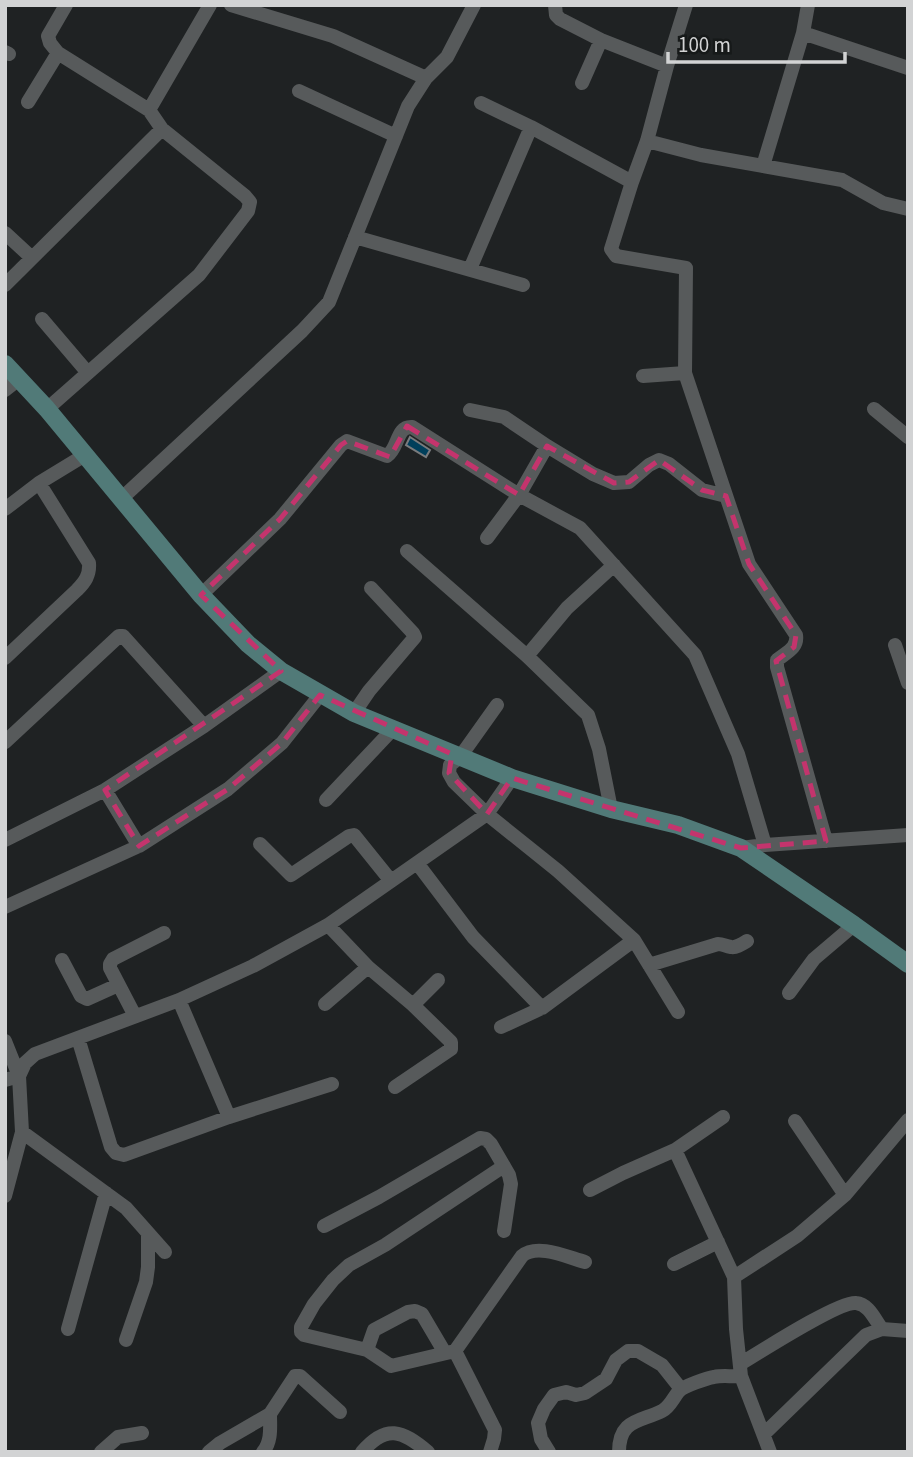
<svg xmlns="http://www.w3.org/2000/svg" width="913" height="1457" font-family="'Source Sans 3',sans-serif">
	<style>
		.building { fill: #003f5b; stroke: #797b7d; stroke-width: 2 }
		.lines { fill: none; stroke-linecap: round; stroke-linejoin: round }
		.minor { stroke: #575a5b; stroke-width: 14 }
		.secondary { stroke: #517a78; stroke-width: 18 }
		.marked { fill: none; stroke: #c4346d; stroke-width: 5; stroke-dasharray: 14 9; stroke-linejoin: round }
	</style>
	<rect width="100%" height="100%" fill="#1f2223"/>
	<!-- building -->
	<path class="building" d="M 410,437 L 430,450 L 426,457 L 406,445 Z"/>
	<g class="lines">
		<!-- minor -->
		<path class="minor" d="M 231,5 L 333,36 L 426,78
			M 555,5 L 556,15 L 560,19 L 601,40 L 667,66
			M 686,5 L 667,66 L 647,141 L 632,182 L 611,249 L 616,256 L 686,268 L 685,373 L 749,564 L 796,635 C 798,648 787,652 777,660 L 777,667 L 826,841
			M 803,33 L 908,68
			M 5,52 L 9,54
			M 582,83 L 601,40
			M 299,91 L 396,136
			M 28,102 L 58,53
			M 481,103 L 531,127 L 632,182
			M 149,110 L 210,5
			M 647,141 L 701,155 L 842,180 L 883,203 L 908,209
			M 763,166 L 803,33 L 808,5
			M 5,233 L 32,258
			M 355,237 L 523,285
			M 470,269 L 531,127
			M 5,285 L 162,129
			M 42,319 L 88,373
			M 643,376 L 685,373
			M 5,390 L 19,379
			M 47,409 L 199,275 L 248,211 L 250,202 L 245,196 L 162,129 L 149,110 L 58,53 L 50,43 L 48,36 L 66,5
			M 874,409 L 908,437
			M 470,410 L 504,417 L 547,446 L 593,474 L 614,483 L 629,482 L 649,465 L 659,460 L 669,464 L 702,490 L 726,496
			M 121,499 L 302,331 L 329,302 L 408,106 L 426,78 L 447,57 L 474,5
			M 5,509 L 39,483 L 85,455
			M 487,538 L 519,495 L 547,446
			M 407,551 L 527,656 L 588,715 L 599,749 L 611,809
			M 201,595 L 280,519 L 341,445 L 347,441 L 387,456 C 399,448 396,426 412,427 L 519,495 L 580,528 L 695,655 L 738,754 L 765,845
			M 895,645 L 908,683
			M 527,656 L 567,608 L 614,565
			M 5,658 L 77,590 C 85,582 90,575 89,563 L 39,483
			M 497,705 L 460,757 L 450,765 L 449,773 L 454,782 L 487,814 L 558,871 L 634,940 L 678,1012
			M 354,713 L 369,691 L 415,637 L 413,633 L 371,588
			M 5,742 L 119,636 L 123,636 L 204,726
			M 105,790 L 139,846
			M 326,800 L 393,729
			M 5,840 L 105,790 L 204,726 L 281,671
			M 260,844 L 291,875 L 349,836 L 354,835 L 391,881
			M 741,848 L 765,845 L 908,835
			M 417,863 L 473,937 L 542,1008
			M 5,907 L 139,846 L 228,789 L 282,743 L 320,695
			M 328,925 L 368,967 L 413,1005 L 451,1042 L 451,1049 L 395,1087
			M 62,960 L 81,996 L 87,999 L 118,985
			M 649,965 L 718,944 C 723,944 725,946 731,947 C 736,948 742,944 747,941
			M 789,993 L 814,959 L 854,925
			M 179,1000 L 229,1117
			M 325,1004 L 368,967
			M 413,1005 L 438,980
			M 135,1016 L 110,968 L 110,964 L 113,959 L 164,933
			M 501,1027 L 542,1008 L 634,940
			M 78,1038 L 111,1147 L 116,1153 L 124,1155 L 229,1117 L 332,1084
			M 5,1041 L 19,1076 L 22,1132 L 5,1196
			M 19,1076 L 25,1063 L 35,1054 L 179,1000 L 253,966 L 328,925 L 487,814 L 512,778
			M 5,1080 L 19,1076
			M 795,1121 L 845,1195
			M 22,1132 L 126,1208 L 165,1252
			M 675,1150 L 734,1277 L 736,1329 L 741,1376 L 770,1452
			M 504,1166 L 385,1245 L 349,1265 L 333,1280 L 314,1304 L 301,1327 L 301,1332 L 304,1335 L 367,1350 L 391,1366 L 455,1351 L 522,1256 C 537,1243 567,1257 585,1262
			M 590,1190 L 623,1173 L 675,1150 L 723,1117
			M 324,1226 L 379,1197 L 480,1138 L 486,1139 L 491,1144 L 509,1175 L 511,1184 L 504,1231
			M 674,1264 L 718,1242
			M 734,1277 L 797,1236 L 845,1195 L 908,1120
			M 68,1329 L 106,1193
			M 126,1340 L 146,1282 L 148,1267 L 148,1233
			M 367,1350 L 374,1330 L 408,1312 L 415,1311 L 422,1314 L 445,1353
			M 455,1351 L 495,1430 L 494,1439 L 490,1452
			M 740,1364 C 760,1352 839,1301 856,1303 C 869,1304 875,1320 882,1329
			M 764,1434 L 866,1335 L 882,1329 L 908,1331
			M 101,1452 L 118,1437 L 142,1433
			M 209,1452 L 220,1443 L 270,1414 L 295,1376 L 300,1376 L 340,1412
			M 263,1452 C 272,1441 270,1427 270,1414
			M 362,1452 C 386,1424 402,1430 428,1452
			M 549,1452 L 541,1439 L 538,1423 L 544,1409 L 554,1395 L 566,1392 L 576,1395 L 585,1393 L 606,1379 L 616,1360 L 628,1351 L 638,1351 L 662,1365 L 681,1389
			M 619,1452 C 619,1419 640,1422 662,1411 C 670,1407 673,1398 679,1391 C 684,1386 707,1378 714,1377 C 723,1375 732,1377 741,1376"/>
		<!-- secondary -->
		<path class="secondary" d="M 5,364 L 47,409 L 201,595 L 248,644 L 281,671 L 354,713 L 512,778 L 611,809 L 678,825 L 741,848 L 854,925 L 908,964"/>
	</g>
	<!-- marked area -->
	<path class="marked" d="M 407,426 L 519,495 L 547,446 L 614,483 L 629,482 L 659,460 L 702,490 L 726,496 L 749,564 L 796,635 L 794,647 L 776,661 L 826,841 L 741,848 L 512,778 L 487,814 L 449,773 L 452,754 L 320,695 L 282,743 L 228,789 L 139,846 L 105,790 L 281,671 L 201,595 L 280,519 L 341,445 L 347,441 L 390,457 Z"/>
	<!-- border -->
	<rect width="913" height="1457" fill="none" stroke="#d2d3d4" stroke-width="14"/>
	<!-- scale -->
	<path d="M668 52v10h177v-10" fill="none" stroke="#d2d3d4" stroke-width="3.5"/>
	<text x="678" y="52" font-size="21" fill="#d2d3d4" stroke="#161919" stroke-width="5" paint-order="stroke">100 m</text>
</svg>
